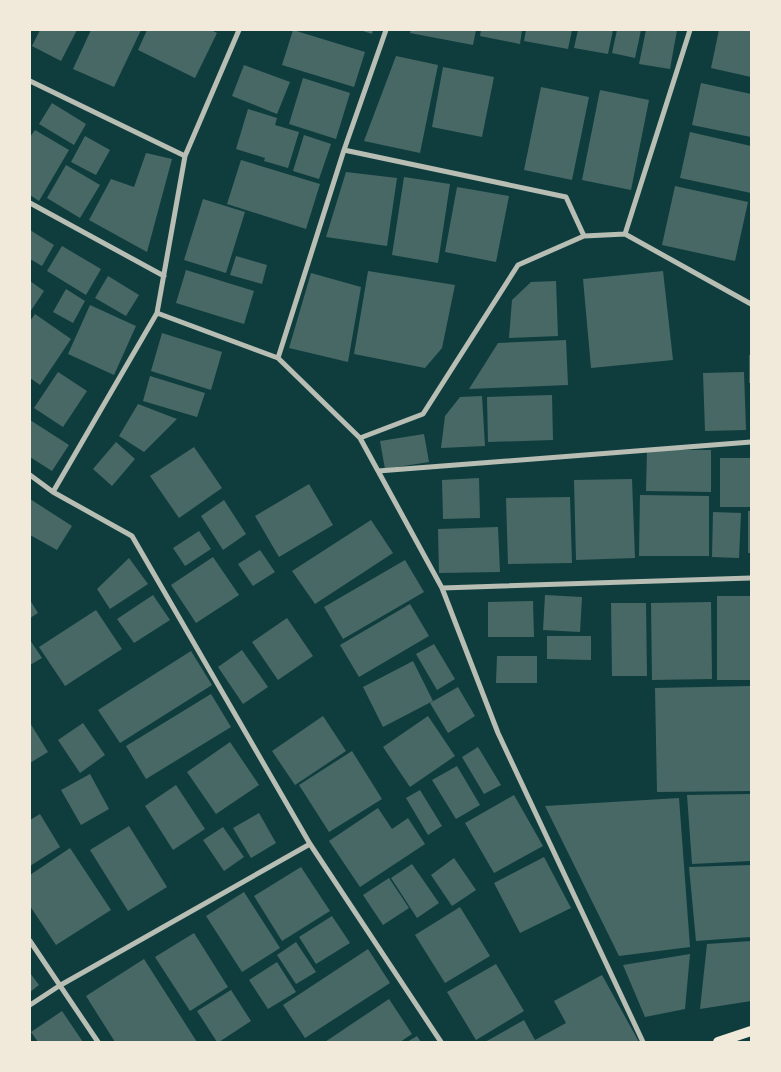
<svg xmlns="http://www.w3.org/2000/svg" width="781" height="1072" font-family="'PT Sans',sans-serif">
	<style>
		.building { fill: #486865 }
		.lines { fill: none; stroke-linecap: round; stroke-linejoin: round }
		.minor { stroke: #b8beb3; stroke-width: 5 }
		.secondary { stroke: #f1e9da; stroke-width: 10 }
	</style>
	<rect width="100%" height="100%" fill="#0f3d3e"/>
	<!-- building -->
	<path class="building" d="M 40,30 L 77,30 L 61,61 L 32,46 Z
		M 91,30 L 141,30 L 114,87 L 73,69 Z
		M 147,30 L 211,30 L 217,33 L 195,78 L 138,50 Z
		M 293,30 L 365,52 L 354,87 L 282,65 Z
		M 360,30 L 373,30 L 372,34 Z
		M 411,30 L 476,30 L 473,45 L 410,33 Z
		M 481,30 L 522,30 L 520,44 L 480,36 Z
		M 526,30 L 572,30 L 568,49 L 524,41 Z
		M 578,30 L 613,30 L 608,54 L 574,48 Z
		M 617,30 L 641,30 L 635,58 L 612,53 Z
		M 646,30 L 677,30 L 670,69 L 639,64 Z
		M 719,30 L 751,30 L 751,77 L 711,68 Z
		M 396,56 L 438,65 L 420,153 L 364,141 Z
		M 244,65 L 290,82 L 277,114 L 232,96 Z
		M 443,67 L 494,77 L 482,137 L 432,127 Z
		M 303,78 L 350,93 L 336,139 L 289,124 Z
		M 701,83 L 751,94 L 751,137 L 692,125 Z
		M 541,87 L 589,97 L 572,180 L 524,170 Z
		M 600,90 L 649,100 L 631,190 L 582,180 Z
		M 52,103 L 86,124 L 74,145 L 39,124 Z
		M 248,109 L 277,118 L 275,125 L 299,132 L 288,168 L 264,161 L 265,158 L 236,149 Z
		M 35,130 L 69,150 L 39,201 L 30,195 L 30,137 Z
		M 690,132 L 751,146 L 751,193 L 680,178 Z
		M 304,135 L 331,144 L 319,179 L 293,171 Z
		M 85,136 L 110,150 L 96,175 L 71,162 Z
		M 146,153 L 172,159 L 147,252 L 89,220 L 111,179 L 134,187 Z
		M 241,160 L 320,184 L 306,229 L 227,204 Z
		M 66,165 L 100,185 L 80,218 L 47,198 Z
		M 346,172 L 397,178 L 387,246 L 326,237 Z
		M 404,177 L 450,184 L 438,263 L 392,255 Z
		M 675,186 L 748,202 L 735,261 L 662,245 Z
		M 457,187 L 509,196 L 496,262 L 445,252 Z
		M 203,199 L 245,212 L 226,273 L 184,260 Z
		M 30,230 L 54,245 L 42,266 L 30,259 Z
		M 62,246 L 101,269 L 86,295 L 47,271 Z
		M 236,256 L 267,265 L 262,284 L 230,275 Z
		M 186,270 L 254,291 L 244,324 L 176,303 Z
		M 368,271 L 455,285 L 442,348 L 425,368 L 354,354 Z
		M 663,271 L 673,360 L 591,368 L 583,279 Z
		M 311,273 L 361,287 L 348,362 L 289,348 Z
		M 108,276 L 139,295 L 126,316 L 95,298 Z
		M 30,281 L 44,291 L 30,312 Z
		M 556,281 L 558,336 L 509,338 L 512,300 L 531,282 Z
		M 66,289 L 85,301 L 73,323 L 53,312 Z
		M 90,305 L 136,326 L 114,375 L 68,354 Z
		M 35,314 L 71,339 L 40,385 L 30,378 L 30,321 Z
		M 162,333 L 222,352 L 211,390 L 151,371 Z
		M 566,340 L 568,385 L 469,389 L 498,343 Z
		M 749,355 L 751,355 L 751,383 L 749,383 Z
		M 58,372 L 87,391 L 63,427 L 34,408 Z
		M 744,372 L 746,430 L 705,431 L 703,373 Z
		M 150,376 L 205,393 L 197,417 L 143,401 Z
		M 552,395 L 553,440 L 488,442 L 487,397 Z
		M 482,396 L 485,446 L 441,448 L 445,416 L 460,397 Z
		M 138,404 L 177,419 L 144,452 L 119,436 Z
		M 30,420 L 69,445 L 52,471 L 30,457 Z
		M 424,434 L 429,462 L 385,469 L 380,441 Z
		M 116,442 L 135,459 L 112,486 L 93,469 Z
		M 194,447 L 222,488 L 179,518 L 150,476 Z
		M 647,450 L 711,450 L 711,492 L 646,491 Z
		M 720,458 L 751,458 L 751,507 L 720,507 Z
		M 479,478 L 480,518 L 443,519 L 442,480 Z
		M 632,479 L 635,558 L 576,560 L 574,480 Z
		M 309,484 L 333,525 L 279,557 L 255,516 Z
		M 640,495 L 709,496 L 709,556 L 639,556 Z
		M 570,497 L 572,563 L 508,564 L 506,498 Z
		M 30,499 L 72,526 L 57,550 L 30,535 Z
		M 224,500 L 246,534 L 223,550 L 201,516 Z
		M 748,511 L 751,511 L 751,553 L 748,553 Z
		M 713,512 L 741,513 L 739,558 L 712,557 Z
		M 371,520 L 393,553 L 315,604 L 292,571 Z
		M 498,527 L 500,572 L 439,573 L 438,529 Z
		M 199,531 L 211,549 L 185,566 L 173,548 Z
		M 260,550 L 275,572 L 253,586 L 238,564 Z
		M 213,557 L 239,595 L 196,623 L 171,585 Z
		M 129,558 L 148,584 L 110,609 L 97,589 Z
		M 405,560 L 424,592 L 343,639 L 324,607 Z
		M 153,595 L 170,620 L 134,643 L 117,619 Z
		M 545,595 L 582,597 L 580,632 L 543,630 Z
		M 717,596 L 751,596 L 751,680 L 717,680 Z
		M 30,600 L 38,613 L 30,618 Z
		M 533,601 L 534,637 L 488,637 L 488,602 Z
		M 711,602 L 712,679 L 652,680 L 651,603 Z
		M 611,603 L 646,603 L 647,676 L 612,676 Z
		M 410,604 L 429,636 L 359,677 L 340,645 Z
		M 96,610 L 122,649 L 65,686 L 39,647 Z
		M 287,618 L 313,656 L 278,680 L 252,642 Z
		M 547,636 L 591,636 L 591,660 L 547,659 Z
		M 30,640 L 42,658 L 30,665 Z
		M 434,644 L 455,679 L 437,690 L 416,654 Z
		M 242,650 L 268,687 L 243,704 L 218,667 Z
		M 191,651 L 212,685 L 120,743 L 98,710 Z
		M 497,656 L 537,656 L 537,683 L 496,683 Z
		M 413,661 L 433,701 L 383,727 L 363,687 Z
		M 751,686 L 751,791 L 657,792 L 655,688 Z
		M 458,687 L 475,716 L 448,733 L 430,703 Z
		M 211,694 L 231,727 L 146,779 L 126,746 Z
		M 323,716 L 346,751 L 295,785 L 272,751 Z
		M 428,716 L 455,756 L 410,787 L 383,747 Z
		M 30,723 L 48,752 L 30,763 Z
		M 83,723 L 105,755 L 80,773 L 58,740 Z
		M 230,742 L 259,785 L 216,814 L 187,772 Z
		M 478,747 L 501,785 L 484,794 L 462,757 Z
		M 352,751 L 382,799 L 329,832 L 299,785 Z
		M 457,766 L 480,805 L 456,819 L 432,780 Z
		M 90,774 L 109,809 L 81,825 L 61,790 Z
		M 176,785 L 205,829 L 173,850 L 145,806 Z
		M 420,790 L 442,826 L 428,835 L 406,798 Z
		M 751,794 L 751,861 L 692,864 L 687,795 Z
		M 514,795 L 543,846 L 494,873 L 465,823 Z
		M 679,798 L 690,947 L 619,956 L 545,806 Z
		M 378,808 L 392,829 L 408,818 L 425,844 L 360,887 L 329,841 Z
		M 259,813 L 276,843 L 251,858 L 233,828 Z
		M 40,814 L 60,847 L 30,866 L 30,820 Z
		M 129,826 L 167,887 L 128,911 L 90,850 Z
		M 223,827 L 244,857 L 224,871 L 203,840 Z
		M 70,848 L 111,910 L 56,945 L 30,906 L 30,875 Z
		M 544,857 L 571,908 L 520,933 L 494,883 Z
		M 454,858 L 476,890 L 452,906 L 431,875 Z
		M 412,864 L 439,903 L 417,918 L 391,878 Z
		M 751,865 L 751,937 L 696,941 L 689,867 Z
		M 301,867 L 330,911 L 282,941 L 254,896 Z
		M 389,878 L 409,908 L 383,925 L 363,895 Z
		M 244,892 L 280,948 L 242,972 L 206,916 Z
		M 460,907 L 490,956 L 445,983 L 415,935 Z
		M 332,916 L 350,943 L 316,964 L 299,937 Z
		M 194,933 L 228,987 L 190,1011 L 155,957 Z
		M 751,941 L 751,1001 L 700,1009 L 707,944 Z
		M 296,942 L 316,972 L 296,984 L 277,955 Z
		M 368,949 L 390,983 L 305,1038 L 283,1005 Z
		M 690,954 L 685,1009 L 645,1017 L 623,965 Z
		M 144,959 L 197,1042 L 115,1042 L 86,996 Z
		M 277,962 L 296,992 L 268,1009 L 249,980 Z
		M 496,964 L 524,1011 L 476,1040 L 447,992 Z
		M 30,973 L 39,985 L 30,992 Z
		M 602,975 L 639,1042 L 485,1042 L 524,1020 L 535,1040 L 566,1023 L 554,1001 Z
		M 231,990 L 251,1021 L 219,1042 L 217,1042 L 197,1011 Z
		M 389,999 L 412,1034 L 400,1042 L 325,1042 Z
		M 62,1011 L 83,1042 L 38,1042 L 31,1032 Z
		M 417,1036 L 421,1042 L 407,1042 Z"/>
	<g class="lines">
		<!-- minor -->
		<path class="minor" d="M 30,81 L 185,156 L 157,313 L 53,492 L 132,536 L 310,844 L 441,1042
			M 344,150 L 386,30
			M 185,156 L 239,30
			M 30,203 L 164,276
			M 625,234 L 690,30
			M 157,313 L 278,358 L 344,150 L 566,197 L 584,236
			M 278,358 L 360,438 L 442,588 L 498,733 L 643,1042
			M 360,438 L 423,414 L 518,265 L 584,236 L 625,234 L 751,304
			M 378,471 L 751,442
			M 30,475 L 53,492
			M 442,588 L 751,578
			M 30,941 L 98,1042
			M 30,1005 L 59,986 L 310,844"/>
		<!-- secondary -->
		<path class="secondary" d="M 718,1042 L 751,1031"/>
	</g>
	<!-- border -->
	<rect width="781" height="1072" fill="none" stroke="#f1e9da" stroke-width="62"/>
</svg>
